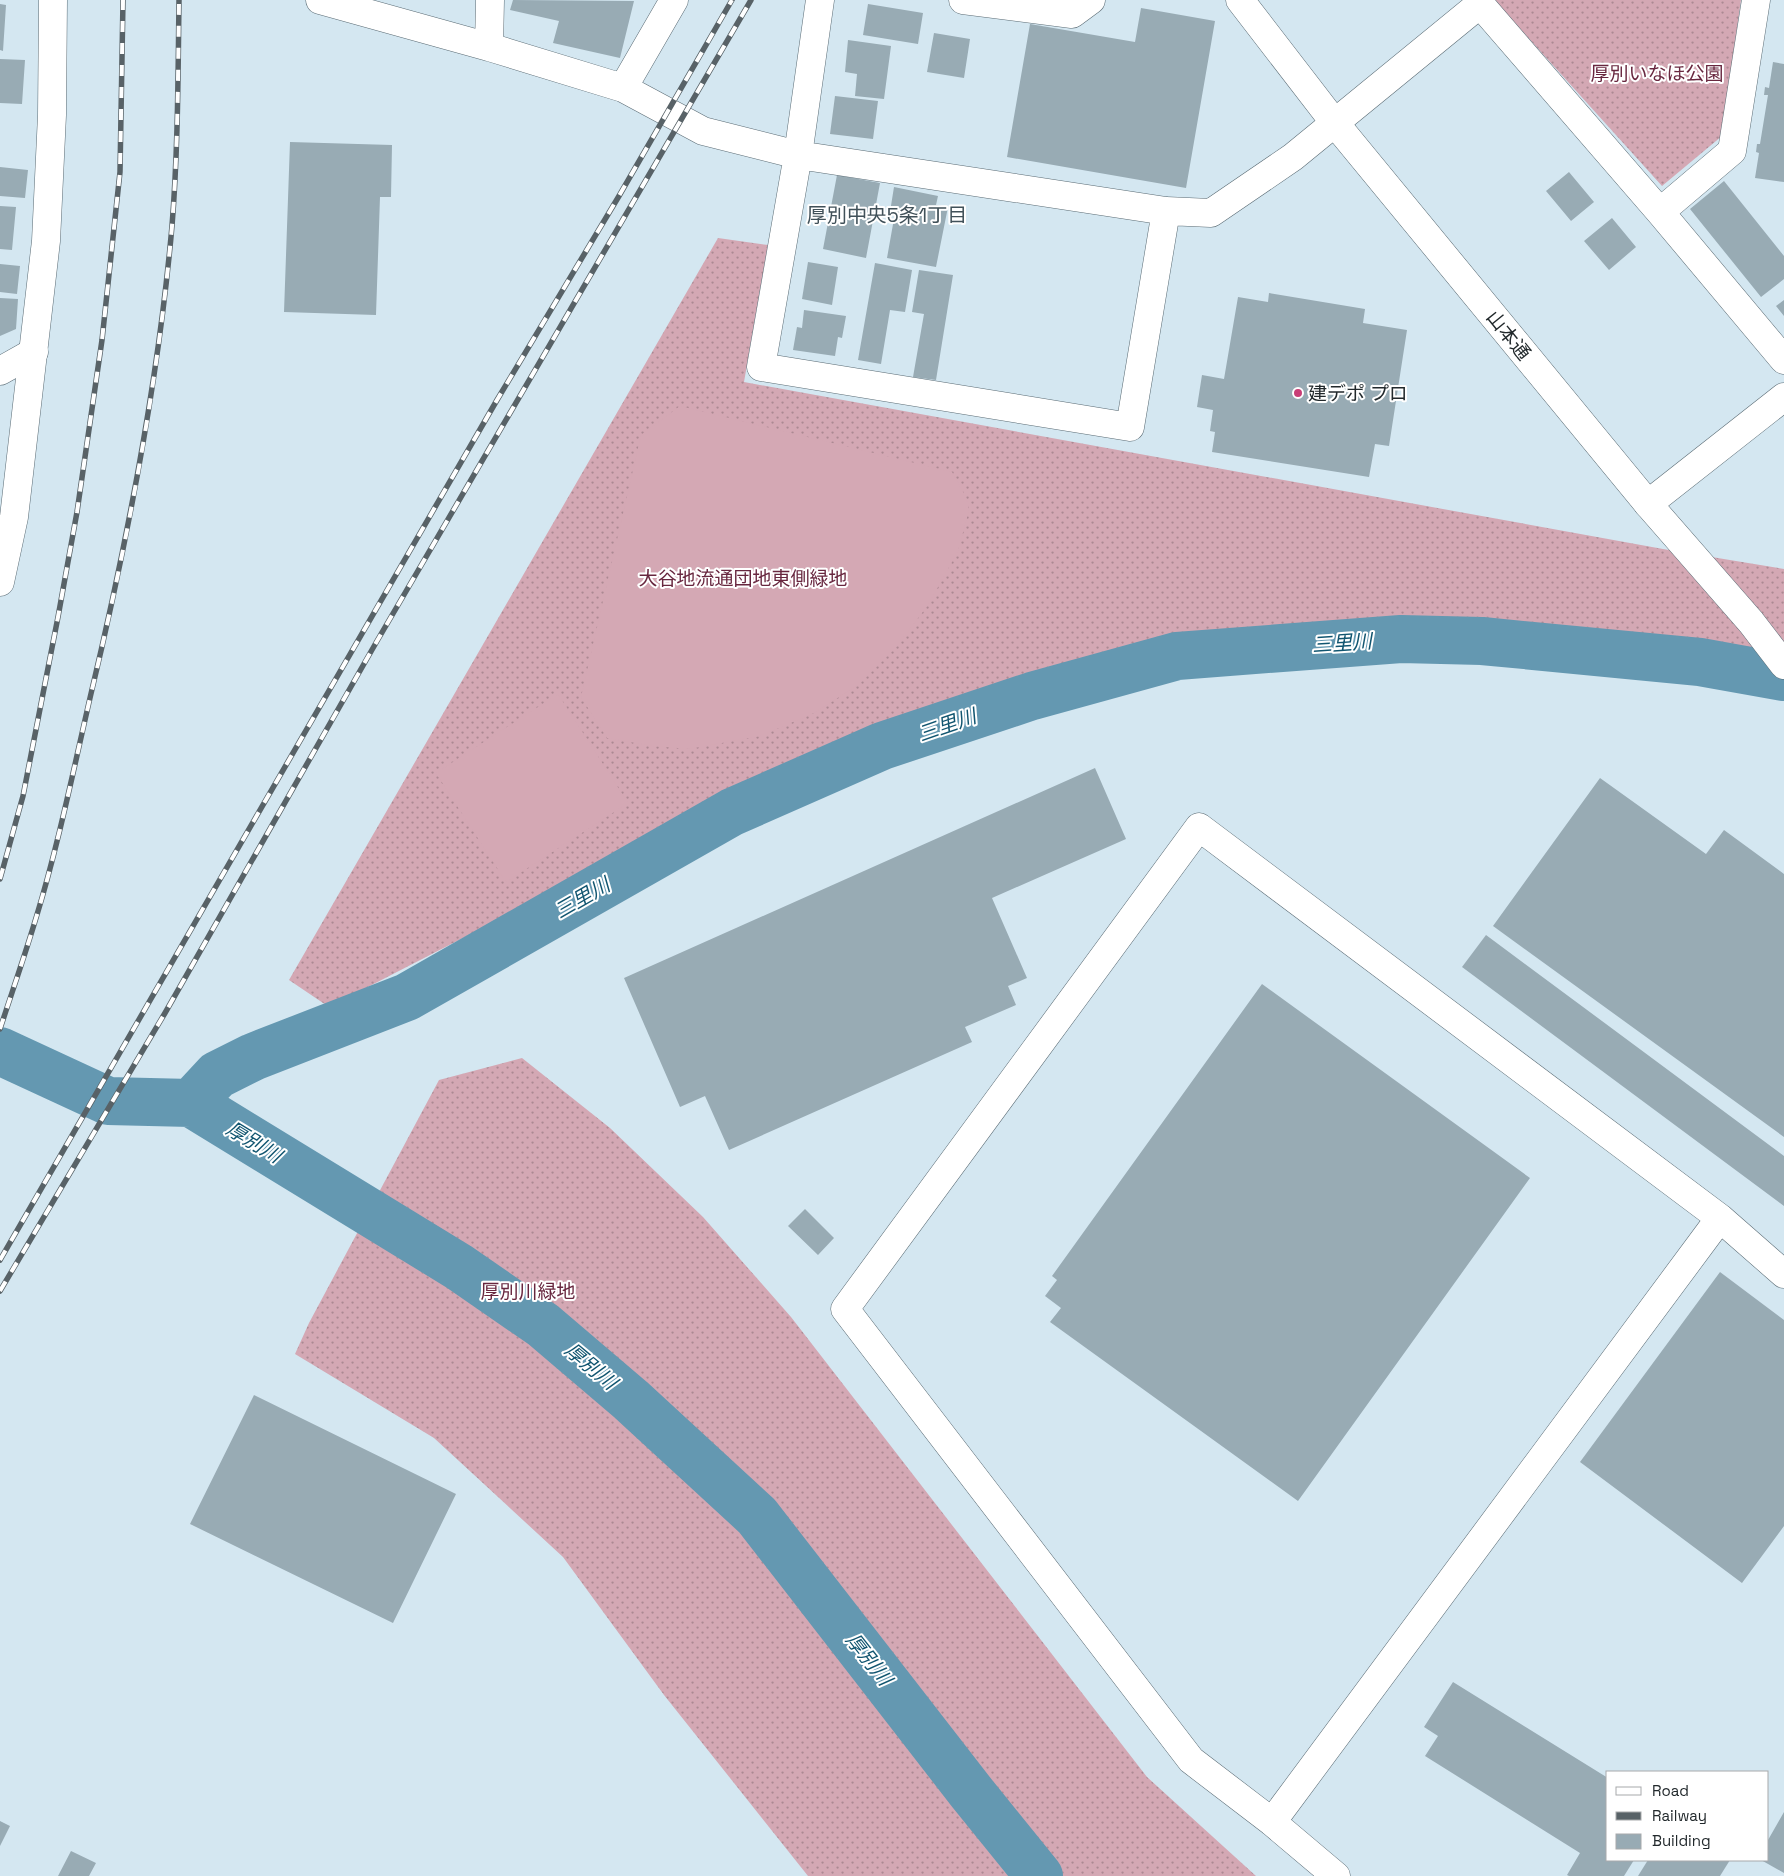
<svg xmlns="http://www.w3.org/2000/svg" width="1784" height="1876" font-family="'Space Grotesk','Noto Sans JP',sans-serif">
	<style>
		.grass { fill: url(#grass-dots) }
		.garden { fill: #d4a8b4 }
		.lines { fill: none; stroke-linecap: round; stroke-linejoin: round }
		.river { stroke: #6498b1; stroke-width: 48 }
		.building { fill: #98abb4 }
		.street-casing { stroke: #5a6b74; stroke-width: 29 }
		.secondary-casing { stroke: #5a6b74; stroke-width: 29 }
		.street { stroke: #fff; stroke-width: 28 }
		.secondary { stroke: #fff; stroke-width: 28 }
		.rail-casing { stroke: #586267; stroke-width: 5.5 }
		.rail { stroke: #fff; stroke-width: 4; stroke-dasharray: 11; stroke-linecap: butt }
		.poi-dot { fill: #c93e77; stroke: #fff; stroke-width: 2 }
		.labels { text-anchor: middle; stroke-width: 4; stroke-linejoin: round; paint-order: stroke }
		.park-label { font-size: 19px; fill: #68273f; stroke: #fff }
		.street-label { font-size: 19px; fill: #22292c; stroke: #fff }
		.poi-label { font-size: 19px; fill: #22292c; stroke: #fff; text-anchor: start }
		.neighbourhood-label { font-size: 20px; fill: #415159; stroke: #fff }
		.water-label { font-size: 20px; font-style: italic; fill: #115570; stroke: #fff }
	</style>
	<defs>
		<pattern id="grass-dots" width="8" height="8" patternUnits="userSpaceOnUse" patternTransform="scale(1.25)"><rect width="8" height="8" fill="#d4a8b4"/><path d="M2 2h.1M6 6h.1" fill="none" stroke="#ac8993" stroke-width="1.8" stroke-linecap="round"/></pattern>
	</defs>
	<rect width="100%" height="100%" fill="#d4e7f1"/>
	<!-- grass -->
	<path class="grass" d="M 1494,0 L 1741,0 L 1722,136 L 1662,186 Z
		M 718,238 L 768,245 L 744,382 L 1663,549 L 1784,569 L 1784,666 L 1375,623 L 1182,637 L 1002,682 L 830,749 L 329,1007 L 289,980 Z
		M 522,1058 L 610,1128 L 703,1217 L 791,1317 L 1147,1777 L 1256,1876 L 808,1876 L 664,1695 L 563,1557 L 434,1438 L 295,1354 L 309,1323 L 439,1080 Z"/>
	<!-- garden -->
	<path class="garden" d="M 680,406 L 952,472 L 966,497 L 969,510 L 958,551 L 928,605 L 897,646 L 858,685 L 814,713 L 760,736 L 689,749 L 653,746 L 607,738 L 581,697 L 641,435 Z
		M 558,694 L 628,803 L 506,882 L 436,773 Z"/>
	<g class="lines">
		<!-- river -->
		<path class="river" d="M 0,1051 L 108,1101 L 191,1103 L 459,1267 L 543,1325 L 631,1400 L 757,1516 L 971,1792 L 1039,1876
			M 191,1103 L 217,1075 L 253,1057 L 407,997 L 732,812 L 882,746 L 1032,696 L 1177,656 L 1401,639 L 1482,641 L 1700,662 L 1784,677"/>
	</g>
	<!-- building -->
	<path class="building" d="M 513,0 L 634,1 L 620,58 L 553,43 L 559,21 L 510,10 Z
		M 0,4 L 6,5 L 3,51 L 0,50 Z
		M 868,4 L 923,13 L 918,44 L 863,35 Z
		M 1141,8 L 1215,21 L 1186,188 L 1007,157 L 1030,24 L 1135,42 Z
		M 934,33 L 970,39 L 964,78 L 927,72 Z
		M 848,40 L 891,46 L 884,99 L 855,96 L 857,74 L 845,72 Z
		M 0,59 L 25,60 L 22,104 L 0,103 Z
		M 1773,62 L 1784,64 L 1784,182 L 1755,178 L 1759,153 L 1756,152 L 1757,144 L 1760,144 L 1768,95 L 1764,95 L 1765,87 L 1769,88 Z
		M 835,96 L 878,101 L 873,139 L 830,134 Z
		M 290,142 L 392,145 L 391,197 L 380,197 L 376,315 L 284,312 Z
		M 0,167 L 28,170 L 25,198 L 0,196 Z
		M 1569,172 L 1594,202 L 1571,221 L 1546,191 Z
		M 837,175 L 880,183 L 866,258 L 823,249 Z
		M 1724,181 L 1784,256 L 1784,279 L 1761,297 L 1690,209 Z
		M 894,187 L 938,196 L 936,205 L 948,207 L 936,267 L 887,258 L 895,213 L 890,212 Z
		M 0,206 L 16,207 L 12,250 L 0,249 Z
		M 1612,218 L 1636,247 L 1609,270 L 1584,241 Z
		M 808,262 L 838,267 L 832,305 L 802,299 Z
		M 875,263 L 912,270 L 905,312 L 890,310 L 881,364 L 858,360 Z
		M 0,264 L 20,266 L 17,294 L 0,292 Z
		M 919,270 L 953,275 L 936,380 L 913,377 L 924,314 L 912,312 Z
		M 1269,293 L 1365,309 L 1363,323 L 1407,330 L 1389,446 L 1375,444 L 1369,477 L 1212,452 L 1215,432 L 1210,431 L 1213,410 L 1197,407 L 1202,375 L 1224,379 L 1238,297 L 1268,302 Z
		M 0,298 L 18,299 L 16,329 L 0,336 Z
		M 1784,300 L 1784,316 L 1776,306 Z
		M 804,310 L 846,316 L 842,338 L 838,337 L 835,356 L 793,350 L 797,327 L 802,328 Z
		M 1095,768 L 1126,839 L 992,898 L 1027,978 L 1008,986 L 1016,1005 L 965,1027 L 972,1042 L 729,1150 L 705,1096 L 680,1107 L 624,978 Z
		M 1600,778 L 1706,854 L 1724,830 L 1784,874 L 1784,1137 L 1493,926 Z
		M 1486,935 L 1784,1156 L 1784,1206 L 1462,967 Z
		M 1262,984 L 1530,1178 L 1298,1501 L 1050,1322 L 1061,1308 L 1045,1296 L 1057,1280 L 1052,1276 Z
		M 805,1209 L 834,1238 L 818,1255 L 788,1226 Z
		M 1720,1272 L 1784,1320 L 1784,1526 L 1742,1583 L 1580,1462 Z
		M 254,1395 L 456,1494 L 393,1623 L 190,1524 Z
		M 1453,1682 L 1608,1778 L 1608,1860 L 1634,1860 L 1624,1876 L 1569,1876 L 1567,1875 L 1580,1853 L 1425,1756 L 1438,1736 L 1424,1727 Z
		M 1784,1812 L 1784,1873 L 1761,1860 L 1768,1860 L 1768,1840 Z
		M 0,1821 L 10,1826 L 0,1846 Z
		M 71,1851 L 96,1863 L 89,1876 L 58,1876 Z
		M 1648,1860 L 1730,1860 L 1720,1876 L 1638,1876 Z"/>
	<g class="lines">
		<defs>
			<path id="street" d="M 320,0 L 489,47 L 623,88 L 703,131 L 798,155 L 1166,211 L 1211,213 L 1293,157 L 1480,4 L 1480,0
				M 820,0 L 798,155 L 761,367 L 1130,427 L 1166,211
				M 963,0 L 1072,14 L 1091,0
				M 1480,4 L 1660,212 L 1784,360
				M 489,47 L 490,0
				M 623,88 L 674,0
				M 1660,212 L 1732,151 L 1756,0
				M 0,371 L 34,352
				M 1648,504 L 1784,397
				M 1272,1822 L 1720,1218
				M 1336,1876 L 1272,1822 L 1191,1760 L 845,1309 L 1199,827 L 1720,1218 L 1784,1274"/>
			<path id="secondary" d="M 1240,0 L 1334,122 L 1648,504 L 1751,622 L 1784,665
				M 0,582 L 14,517 L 46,241 L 52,115 L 53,0"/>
		</defs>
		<!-- street casing -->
		<use href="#street" class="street-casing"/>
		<!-- secondary casing -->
		<use href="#secondary" class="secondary-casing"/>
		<!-- street -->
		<use href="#street" class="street"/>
		<!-- secondary -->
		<use href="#secondary" class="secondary"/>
		<defs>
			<path id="rail" d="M 0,879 L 23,796 L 58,617 L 77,512 L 102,340 L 120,172 L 123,0
				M 0,1029 C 12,992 25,955 36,918 C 58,846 73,772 90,698 C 127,543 158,385 172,226 C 178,151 178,75 179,0
				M 0,1260 L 497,400 L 619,196 L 732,0
				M 0,1291 L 165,1013 L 377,641 L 751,0"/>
		</defs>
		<!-- rail casing -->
		<use href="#rail" class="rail-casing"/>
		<!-- rail -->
		<use href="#rail" class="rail"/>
	</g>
	<!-- markers -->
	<circle class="poi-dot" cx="1298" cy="393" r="5"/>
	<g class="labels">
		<!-- park labels -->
		<g class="park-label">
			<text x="1657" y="80">厚別いなほ公園</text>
			<text x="743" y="585">大谷地流通団地東側緑地</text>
			<text x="528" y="1298">厚別川緑地</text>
		</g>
		<!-- street labels -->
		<g class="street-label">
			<text transform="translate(1509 335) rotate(51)" y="7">山本通</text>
		</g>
		<!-- poi labels -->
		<g class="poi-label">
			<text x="1308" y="400">建デポ プロ</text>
		</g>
		<!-- neighbourhood labels -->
		<g class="neighbourhood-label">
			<text x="887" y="222">厚別中央5条1丁目</text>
		</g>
		<!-- water labels -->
		<g class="water-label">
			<text transform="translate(1342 643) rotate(-4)" y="7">三里川</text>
			<text transform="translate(947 725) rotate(-19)" y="7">三里川</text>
			<text transform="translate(582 898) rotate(-30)" y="7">三里川</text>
			<text transform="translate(254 1142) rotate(31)" y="7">厚別川</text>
			<text transform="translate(591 1366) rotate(40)" y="7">厚別川</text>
			<text transform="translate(869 1659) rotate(52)" y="7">厚別川</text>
		</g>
	</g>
	<!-- legend -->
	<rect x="1606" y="1771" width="162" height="90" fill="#ffffff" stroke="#a7a9ab"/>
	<rect x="1616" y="1787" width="25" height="8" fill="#ffffff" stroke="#a7a9ab"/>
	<text x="1652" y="1796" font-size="15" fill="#22292c">Road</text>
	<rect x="1616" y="1812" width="25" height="8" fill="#586267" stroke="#a7a9ab"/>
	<text x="1652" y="1821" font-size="15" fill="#22292c">Railway</text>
	<rect x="1616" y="1834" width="25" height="15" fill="#98abb4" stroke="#a7a9ab"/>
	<text x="1652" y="1846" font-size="15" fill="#22292c">Building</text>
</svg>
